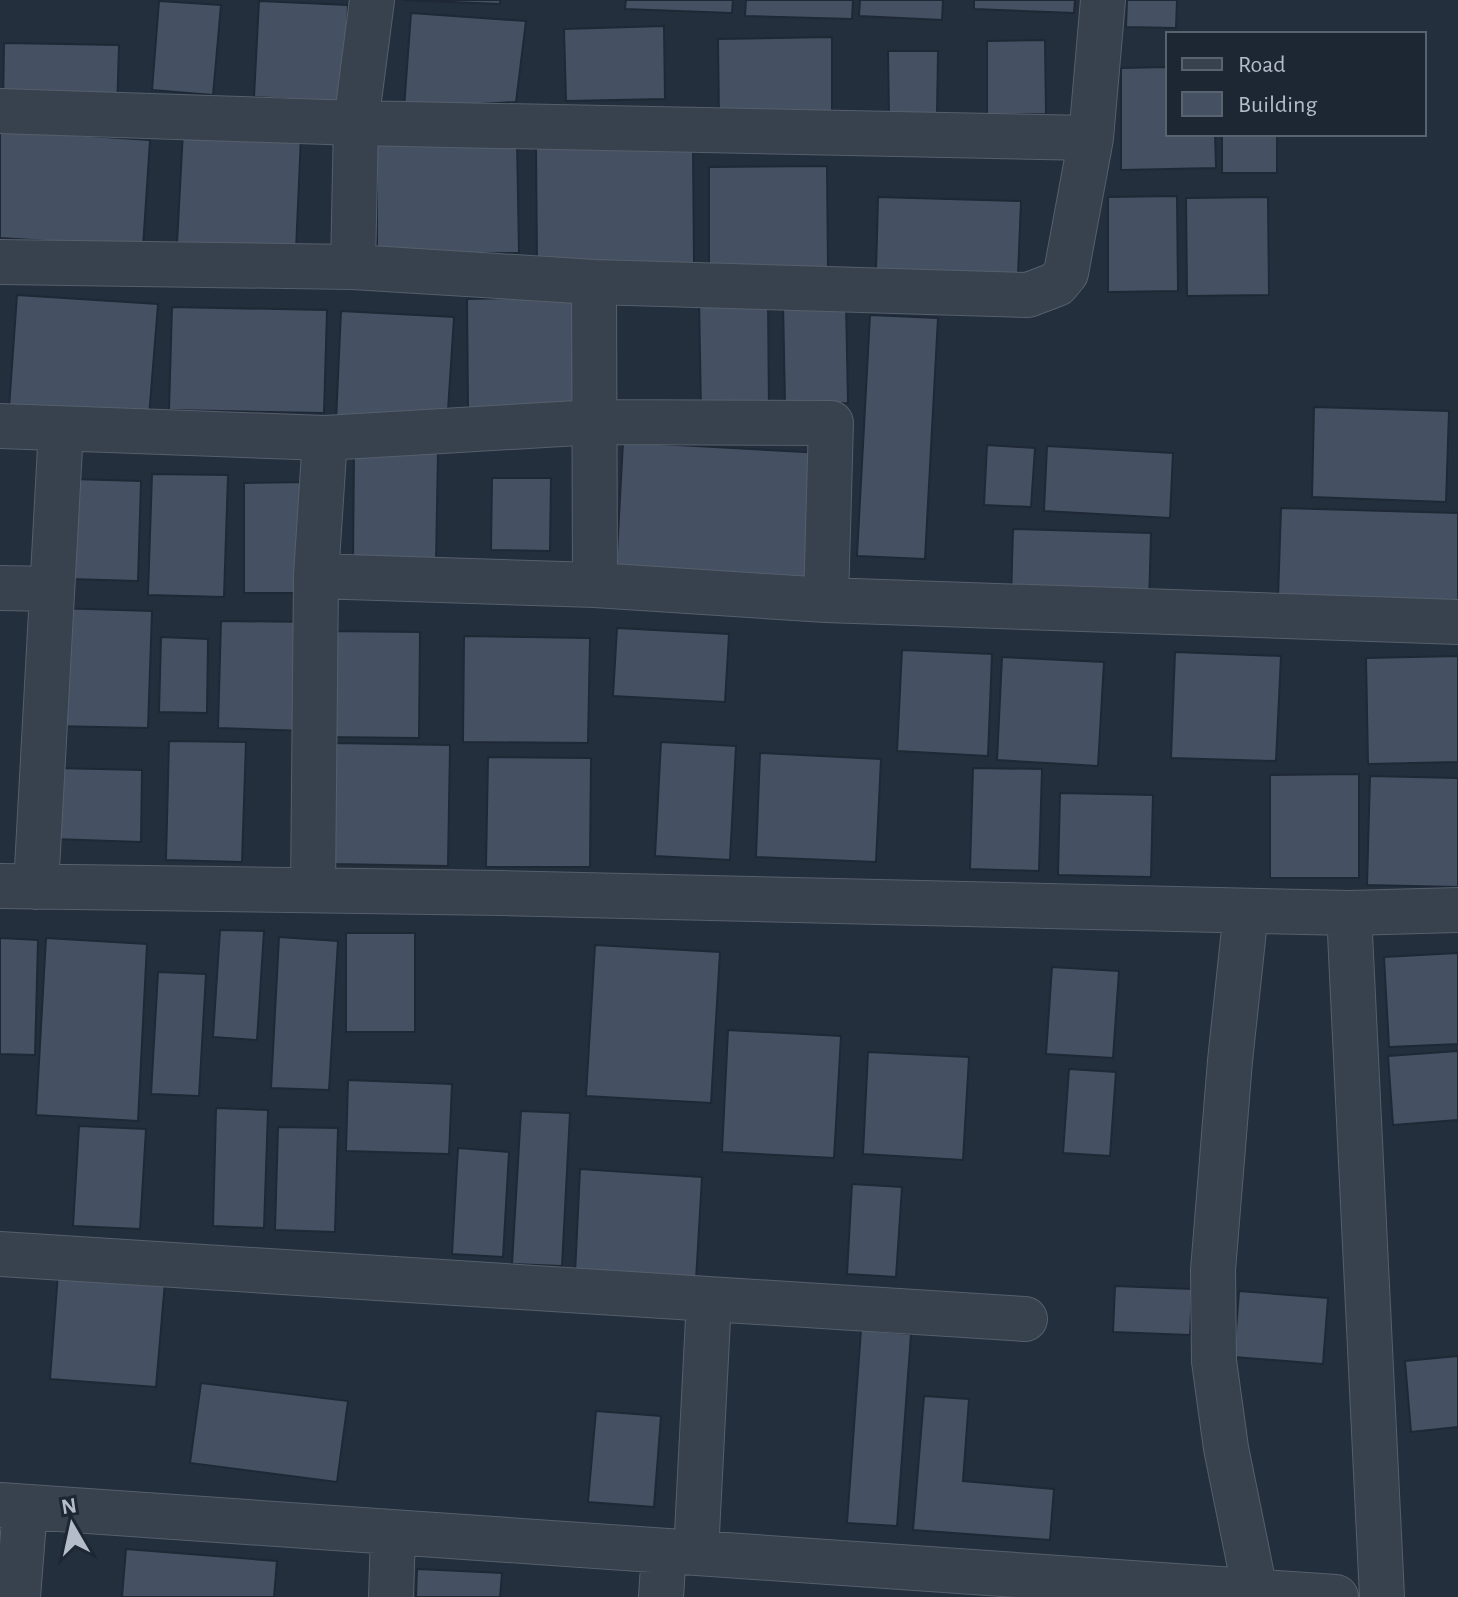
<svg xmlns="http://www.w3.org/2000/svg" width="1458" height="1597" font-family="'Alegreya Sans',sans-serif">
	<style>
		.building { fill: #455162; stroke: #1f2835; stroke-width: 2 }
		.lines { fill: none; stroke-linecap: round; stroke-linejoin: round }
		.minor-casing { stroke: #565f6c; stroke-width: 46 }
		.minor { stroke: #38414e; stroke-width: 44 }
	</style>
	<rect width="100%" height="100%" fill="#242f3e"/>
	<!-- building -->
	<path class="building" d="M 403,0 L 500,0 L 500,4 Z
		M 626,0 L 733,0 L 732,13 L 625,9 Z
		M 746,0 L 853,0 L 852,19 L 745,16 Z
		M 860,0 L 943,0 L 942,20 L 859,16 Z
		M 974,0 L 1075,0 L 1074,13 L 974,9 Z
		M 1127,0 L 1177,0 L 1176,28 L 1126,27 Z
		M 159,1 L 221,5 L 213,95 L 152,90 Z
		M 259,1 L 348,5 L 344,102 L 254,97 Z
		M 411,13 L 526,21 L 516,102 L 404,108 Z
		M 664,26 L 665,99 L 566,101 L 564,29 Z
		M 832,37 L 832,120 L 719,121 L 718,39 Z
		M 1045,40 L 1046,114 L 987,115 L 987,41 Z
		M 4,43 L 119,45 L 117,111 L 3,108 Z
		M 888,51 L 938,51 L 937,115 L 889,114 Z
		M 1168,67 L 1168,134 L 1215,134 L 1216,168 L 1121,170 L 1121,68 Z
		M 0,130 L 150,140 L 143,247 L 0,238 Z
		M 183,131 L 301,136 L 296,250 L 177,244 Z
		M 1222,134 L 1277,134 L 1277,173 L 1222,173 Z
		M 377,139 L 517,139 L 519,253 L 377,254 Z
		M 693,143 L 694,267 L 537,268 L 536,145 Z
		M 827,166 L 828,270 L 709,270 L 709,167 Z
		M 1177,196 L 1178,291 L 1108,292 L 1108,197 Z
		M 878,197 L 1021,201 L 1018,275 L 876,271 Z
		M 1268,197 L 1269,295 L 1187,296 L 1186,198 Z
		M 17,295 L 158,304 L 149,417 L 9,408 Z
		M 582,296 L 585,406 L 468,408 L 467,299 Z
		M 768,296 L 769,411 L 701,413 L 699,298 Z
		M 846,302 L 848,403 L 785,404 L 783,303 Z
		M 172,307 L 327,310 L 324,413 L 169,410 Z
		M 341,311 L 454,317 L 447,426 L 336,421 Z
		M 870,315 L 938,318 L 925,559 L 857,556 Z
		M 1314,407 L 1449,411 L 1446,502 L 1312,497 Z
		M 623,442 L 823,453 L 816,583 L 616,572 Z
		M 987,445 L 1035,448 L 1031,507 L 984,505 Z
		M 1047,446 L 1173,453 L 1170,518 L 1044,511 Z
		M 354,450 L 438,451 L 436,563 L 353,562 Z
		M 152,474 L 228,475 L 224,597 L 148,595 Z
		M 492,478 L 551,478 L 550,551 L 491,550 Z
		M 72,479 L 141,481 L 138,581 L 70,579 Z
		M 314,482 L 313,593 L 244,593 L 244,483 Z
		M 1281,508 L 1458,513 L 1458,603 L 1278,598 Z
		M 1013,529 L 1151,533 L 1149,604 L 1011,599 Z
		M 55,608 L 152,611 L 148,728 L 52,726 Z
		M 221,621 L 310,622 L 307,731 L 218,728 Z
		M 617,628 L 729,634 L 725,702 L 613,696 Z
		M 325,631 L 420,632 L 419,738 L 323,737 Z
		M 464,636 L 590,638 L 588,743 L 463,742 Z
		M 161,637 L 208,639 L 207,713 L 159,712 Z
		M 902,650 L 992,654 L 988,756 L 897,751 Z
		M 1175,652 L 1281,656 L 1276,761 L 1171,758 Z
		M 1458,656 L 1458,762 L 1368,764 L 1366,658 Z
		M 1002,657 L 1104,662 L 1098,766 L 997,760 Z
		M 169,741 L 246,742 L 242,862 L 166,860 Z
		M 661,742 L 736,746 L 730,860 L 655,856 Z
		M 333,743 L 450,745 L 448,866 L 332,864 Z
		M 760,753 L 881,759 L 876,862 L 756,857 Z
		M 488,757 L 591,758 L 590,867 L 486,867 Z
		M 56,768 L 142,770 L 141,842 L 53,839 Z
		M 973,768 L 1042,769 L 1039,871 L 970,869 Z
		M 1359,774 L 1359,878 L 1270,878 L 1270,775 Z
		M 1370,776 L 1458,778 L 1458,887 L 1367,885 Z
		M 1060,793 L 1153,795 L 1151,877 L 1058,875 Z
		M 220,930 L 264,931 L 257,1040 L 213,1037 Z
		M 346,933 L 415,933 L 415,1032 L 346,1032 Z
		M 279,937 L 338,941 L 329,1090 L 271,1088 Z
		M 0,938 L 38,940 L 35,1055 L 0,1054 Z
		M 46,938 L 147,944 L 138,1121 L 36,1115 Z
		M 595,945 L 720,952 L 711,1103 L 586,1096 Z
		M 1458,953 L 1458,1044 L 1389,1047 L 1384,957 Z
		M 1052,967 L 1119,971 L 1113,1058 L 1046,1054 Z
		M 158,972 L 206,974 L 199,1096 L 151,1094 Z
		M 728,1030 L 841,1036 L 834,1158 L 722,1152 Z
		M 1458,1051 L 1458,1120 L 1393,1125 L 1388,1056 Z
		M 868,1052 L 969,1057 L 963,1160 L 863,1154 Z
		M 1069,1069 L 1116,1072 L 1110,1156 L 1063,1153 Z
		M 348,1080 L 452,1084 L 449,1154 L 346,1151 Z
		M 216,1108 L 268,1110 L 264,1228 L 213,1226 Z
		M 521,1111 L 570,1113 L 562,1266 L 512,1264 Z
		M 79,1126 L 146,1129 L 140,1229 L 73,1226 Z
		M 278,1127 L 338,1128 L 335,1232 L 275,1230 Z
		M 458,1148 L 509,1152 L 503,1257 L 452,1254 Z
		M 580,1169 L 702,1177 L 696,1280 L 575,1274 Z
		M 852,1184 L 902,1187 L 896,1277 L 847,1274 Z
		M 58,1273 L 165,1282 L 156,1387 L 50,1379 Z
		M 1115,1286 L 1192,1289 L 1190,1335 L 1113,1332 Z
		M 1239,1291 L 1328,1298 L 1323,1364 L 1234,1357 Z
		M 861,1330 L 911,1334 L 897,1526 L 847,1523 Z
		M 1458,1356 L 1458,1427 L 1411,1432 L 1405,1361 Z
		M 201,1383 L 348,1401 L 337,1482 L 190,1463 Z
		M 924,1396 L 969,1399 L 963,1481 L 1054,1489 L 1050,1540 L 913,1530 Z
		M 596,1411 L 661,1416 L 654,1507 L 588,1502 Z
		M 126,1549 L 277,1561 L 274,1597 L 122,1597 Z
		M 417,1569 L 502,1573 L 500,1597 L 416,1597 Z"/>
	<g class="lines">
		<defs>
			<path id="minor" d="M 0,111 L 356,123 L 1091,138 L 1103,0
				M 0,262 L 353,267 L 594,282 L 1028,295 L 1057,284 L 1066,273 L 1091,138
				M 353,267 L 356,123 L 372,0
				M 594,282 L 595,585
				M 0,426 L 325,438 L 595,422 L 831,423 L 826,600 L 595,585 L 316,576
				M 0,588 L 52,589
				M 826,600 L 1458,622
				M 0,886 L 502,893 L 1349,913 L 1382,1597
				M 36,887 L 61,429
				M 313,890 L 316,576 L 325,438
				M 1246,911 L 1230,1061 L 1213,1270 L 1214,1361 L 1226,1448 L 1255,1591
				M 1349,913 L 1458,910
				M 0,1254 L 1025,1319
				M 0,1505 L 1336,1597
				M 696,1553 L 709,1299
				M 18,1597 L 25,1508
				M 391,1597 L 393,1533
				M 661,1597 L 664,1551"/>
		</defs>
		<!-- minor casing -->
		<use href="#minor" class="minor-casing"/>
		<!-- minor -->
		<use href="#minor" class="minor"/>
	</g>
	<!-- legend -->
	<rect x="1166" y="32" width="260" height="104" fill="#1d2633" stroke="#59626f" stroke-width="2"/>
	<rect x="1182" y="58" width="40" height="12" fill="#38414e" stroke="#59626f" stroke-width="2"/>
	<text x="1238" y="72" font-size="24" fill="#b4bcc9">Road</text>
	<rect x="1182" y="92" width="40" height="24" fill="#455162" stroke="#59626f" stroke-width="2"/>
	<text x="1238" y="112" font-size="24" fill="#b4bcc9">Building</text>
	<!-- north arrow -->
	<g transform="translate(72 1525) rotate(351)" stroke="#1d2633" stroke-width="6" paint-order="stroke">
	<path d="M0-6L14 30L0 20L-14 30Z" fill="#b4bcc9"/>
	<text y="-12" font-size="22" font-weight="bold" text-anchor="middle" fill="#b4bcc9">N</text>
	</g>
</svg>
